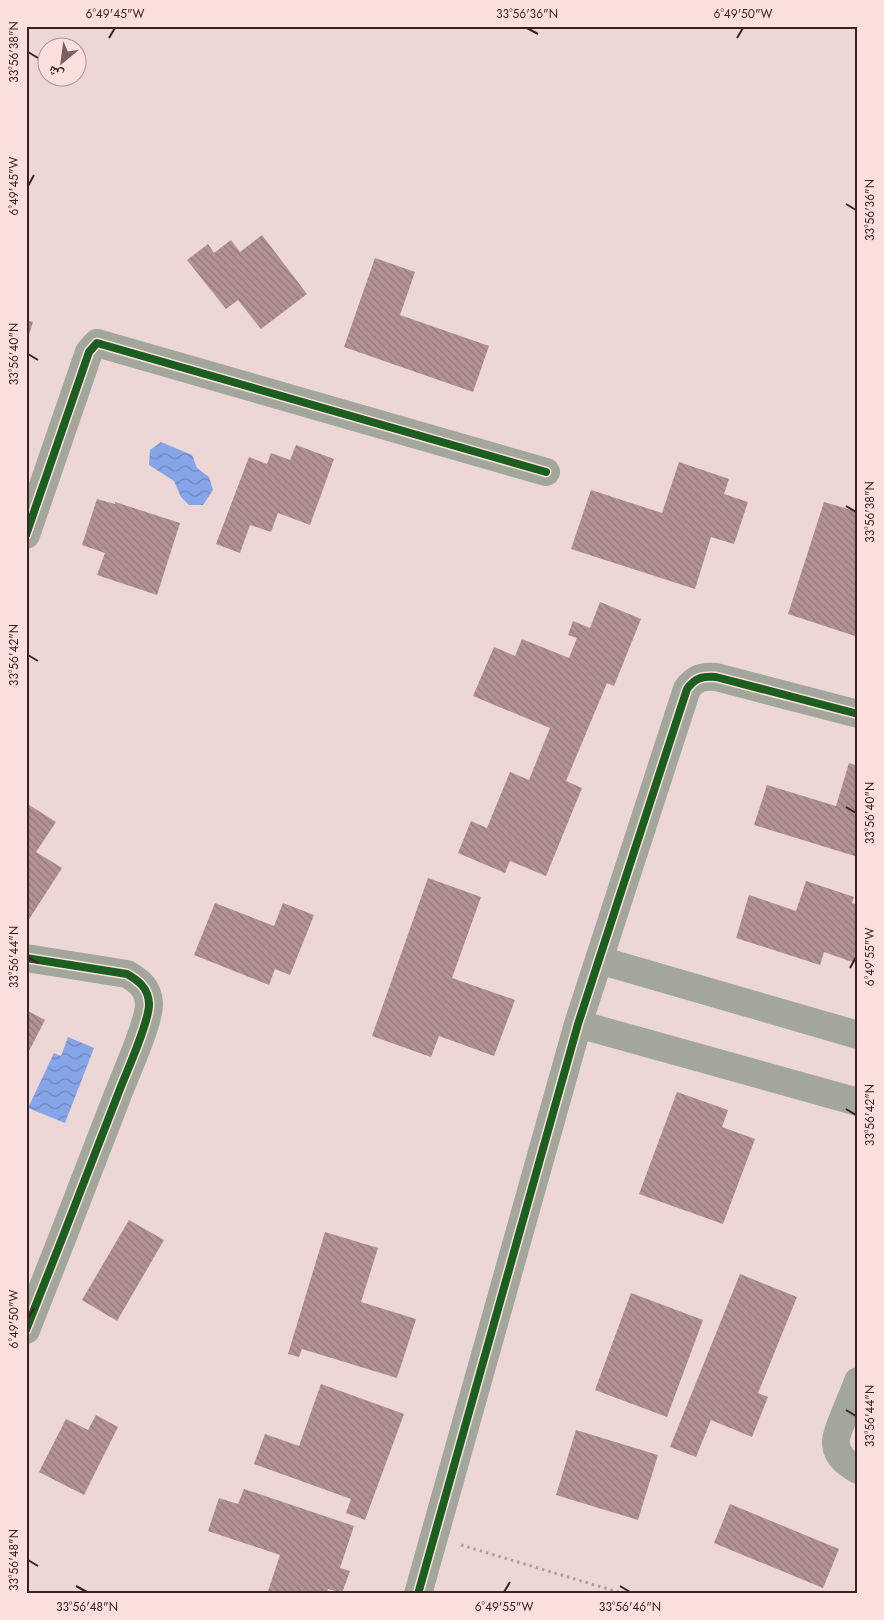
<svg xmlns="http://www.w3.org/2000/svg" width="884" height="1620" font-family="Jost,'Noto Naskh Arabic',sans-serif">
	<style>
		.water { fill: url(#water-waves) }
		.building { fill: url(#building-back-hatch) }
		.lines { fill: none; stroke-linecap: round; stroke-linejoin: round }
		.path { stroke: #a7a39a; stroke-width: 3; stroke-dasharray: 2.5 4; stroke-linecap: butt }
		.minor { stroke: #a3a69a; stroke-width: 28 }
		.cycleway-casing { stroke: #fadfdd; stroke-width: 11 }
		.cycleway { stroke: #1b5e20; stroke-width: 8 }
		.ticks { fill: none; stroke: #3b2222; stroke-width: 2 }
		.neatline { fill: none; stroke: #3b2222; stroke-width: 2 }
		.ticks-label { font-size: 12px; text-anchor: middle; fill: #3b2222 }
	</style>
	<defs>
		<pattern id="water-waves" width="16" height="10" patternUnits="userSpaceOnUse" patternTransform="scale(1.25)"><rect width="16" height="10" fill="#86a5e9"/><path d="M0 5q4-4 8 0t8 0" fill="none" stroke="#6f86bc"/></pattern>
		<pattern id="building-back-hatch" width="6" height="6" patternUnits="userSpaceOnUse" patternTransform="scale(1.25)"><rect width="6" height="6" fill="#b39293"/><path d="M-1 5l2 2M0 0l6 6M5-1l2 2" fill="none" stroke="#937778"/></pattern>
	</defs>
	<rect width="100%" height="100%" fill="#ecd6d6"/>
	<!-- water -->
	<path class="water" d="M 161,442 L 192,455 L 197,468 L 209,477 L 213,490 L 203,505 L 189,505 L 181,497 L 174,481 L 149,465 L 150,450 Z
		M 68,1037 L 94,1048 L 65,1123 L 28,1108 L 54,1053 L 61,1056 Z"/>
	<!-- building -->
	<path class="building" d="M 262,235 L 307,294 L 261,329 L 238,300 L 226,309 L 187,260 L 208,244 L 214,253 L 231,240 L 240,252 Z
		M 375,258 L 415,272 L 400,315 L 489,346 L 473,392 L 344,347 Z
		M 26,320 L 33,322 L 27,341 L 26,341 Z
		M 296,445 L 334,459 L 310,525 L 278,513 L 271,532 L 250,525 L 240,553 L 216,544 L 249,457 L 267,464 L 271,453 L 290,460 Z
		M 679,462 L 729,479 L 724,494 L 748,502 L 734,544 L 711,537 L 695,589 L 571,549 L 591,490 L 662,513 Z
		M 97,499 L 115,504 L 115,502 L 180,523 L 157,595 L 97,575 L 105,553 L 82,545 Z
		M 824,502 L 858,512 L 858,637 L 788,614 Z
		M 600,602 L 641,619 L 614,686 L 607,683 L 566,781 L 582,788 L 546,876 L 510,861 L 505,873 L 458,853 L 471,821 L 487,828 L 510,772 L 529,780 L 550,728 L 473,696 L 494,647 L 515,656 L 522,639 L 569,658 L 577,638 L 568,635 L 573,621 L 590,628 Z
		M 849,763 L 858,766 L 858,857 L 754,825 L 767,785 L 836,806 Z
		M 26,803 L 56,822 L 36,852 L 62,868 L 26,924 Z
		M 428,878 L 481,897 L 452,978 L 515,1000 L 494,1056 L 439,1036 L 431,1057 L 372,1036 Z
		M 806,881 L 854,897 L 852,903 L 858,905 L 858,964 L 824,952 L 820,965 L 736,938 L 749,895 L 796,911 Z
		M 215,903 L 274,926 L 283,903 L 314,915 L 290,975 L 275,969 L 269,985 L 194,955 Z
		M 26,1010 L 45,1020 L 26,1057 Z
		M 677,1092 L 728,1110 L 722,1127 L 755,1139 L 723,1224 L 639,1194 Z
		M 129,1220 L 164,1240 L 117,1321 L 82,1300 Z
		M 325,1232 L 378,1248 L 361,1302 L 416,1319 L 397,1378 L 302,1349 L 299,1357 L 288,1354 Z
		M 740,1274 L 797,1297 L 758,1393 L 768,1397 L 752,1437 L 711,1420 L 696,1457 L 670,1447 Z
		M 631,1293 L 703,1320 L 667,1417 L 595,1390 Z
		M 321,1384 L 404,1414 L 365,1520 L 346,1513 L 351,1499 L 254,1464 L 265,1434 L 299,1446 Z
		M 96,1415 L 118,1427 L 84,1495 L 39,1472 L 66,1419 L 88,1430 Z
		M 576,1430 L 658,1455 L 638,1520 L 556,1495 Z
		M 244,1489 L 354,1526 L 340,1568 L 350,1571 L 342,1593 L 328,1589 L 327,1594 L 267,1594 L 280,1555 L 208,1531 L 219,1498 L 238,1504 Z
		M 730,1504 L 839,1549 L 823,1588 L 714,1543 Z"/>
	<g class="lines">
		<!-- path -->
		<path class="path" d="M 461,1545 L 625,1594"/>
		<!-- minor -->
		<path class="minor" d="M 26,535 L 89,352 L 97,343 L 546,472
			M 26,958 L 127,974 C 139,981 148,988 149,1003 C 150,1020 127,1071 120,1089 C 89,1169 58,1250 26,1330
			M 599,960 L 858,1035
			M 578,1024 L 858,1102
			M 858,1381 C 854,1394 834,1435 836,1444 C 837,1457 848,1464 858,1470
			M 418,1594 L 578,1024 L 687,689 C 695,678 702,676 716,677 L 858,714"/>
		<defs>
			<path id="cycleway" d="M 26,535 L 89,352 L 97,343 L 546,472
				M 26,958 L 127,974 C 139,981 148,988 149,1003 C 150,1020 127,1071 120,1089 C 89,1169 58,1250 26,1330
				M 418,1594 L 578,1024 L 687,689 C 695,678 702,676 716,677 L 858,714"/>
		</defs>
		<!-- cycleway casing -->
		<use href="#cycleway" class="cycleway-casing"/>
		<!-- cycleway -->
		<use href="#cycleway" class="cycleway"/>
	</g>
	<!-- ticks -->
	<path class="ticks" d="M 527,28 L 538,34M 109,38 L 115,28M 737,38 L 743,28M 28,52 L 38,58M 28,186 L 34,175M 846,204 L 856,210M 28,354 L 38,360M 846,506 L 856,512M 28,655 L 38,661M 846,807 L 856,813M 28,957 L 38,963M 850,968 L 856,957M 846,1109 L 856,1115M 28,1319 L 34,1308M 846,1410 L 856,1416M 28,1560 L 38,1566M 76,1586 L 87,1592M 620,1586 L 630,1592M 504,1592 L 510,1582"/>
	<!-- border -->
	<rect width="884" height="1620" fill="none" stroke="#fadfdd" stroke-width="55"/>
	<!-- north arrow -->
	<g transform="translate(62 62) rotate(209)"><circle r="24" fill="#fadfdd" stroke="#ae9392"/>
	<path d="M0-4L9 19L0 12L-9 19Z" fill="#796161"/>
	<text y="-8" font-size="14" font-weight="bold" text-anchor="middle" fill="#3b2222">ش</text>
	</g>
	<rect x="28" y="28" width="828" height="1564" class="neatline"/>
	<g class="ticks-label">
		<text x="115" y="18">6°49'45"W</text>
		<text x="527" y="18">33°56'36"N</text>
		<text x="743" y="18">6°49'50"W</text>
		<text transform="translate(14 52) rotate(-90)" y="4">33°56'38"N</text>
		<text transform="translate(14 186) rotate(-90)" y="4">6°49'45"W</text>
		<text transform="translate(870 210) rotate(-90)" y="4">33°56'36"N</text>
		<text transform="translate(14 354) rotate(-90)" y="4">33°56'40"N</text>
		<text transform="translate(870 512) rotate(-90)" y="4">33°56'38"N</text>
		<text transform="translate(14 655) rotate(-90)" y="4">33°56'42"N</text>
		<text transform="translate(870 813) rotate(-90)" y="4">33°56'40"N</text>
		<text transform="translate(870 957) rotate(-90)" y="4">6°49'55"W</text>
		<text transform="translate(14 957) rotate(-90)" y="4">33°56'44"N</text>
		<text transform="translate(870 1115) rotate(-90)" y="4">33°56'42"N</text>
		<text transform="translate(14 1319) rotate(-90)" y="4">6°49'50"W</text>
		<text transform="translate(870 1416) rotate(-90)" y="4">33°56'44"N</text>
		<text transform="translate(14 1560) rotate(-90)" y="4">33°56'48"N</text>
		<text x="87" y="1611">33°56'48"N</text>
		<text x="504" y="1611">6°49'55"W</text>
		<text x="630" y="1611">33°56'46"N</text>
	</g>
</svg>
